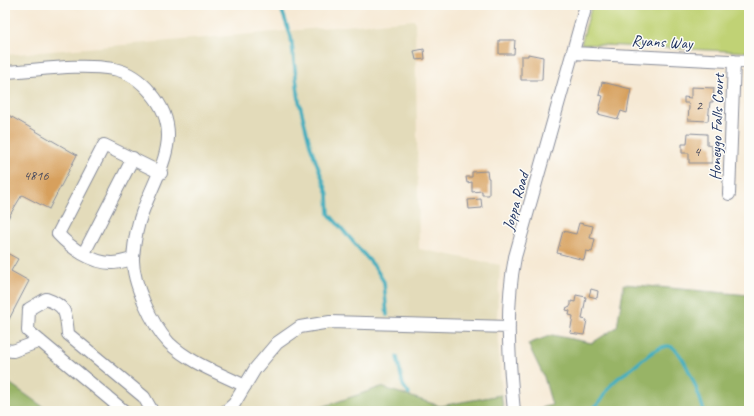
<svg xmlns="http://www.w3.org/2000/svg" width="754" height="416" font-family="Caveat,sans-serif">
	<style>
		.built { fill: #e3dbba }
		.green { fill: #c0d275; stroke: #6e806a }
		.forest { fill: #98b466; stroke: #5a7262 }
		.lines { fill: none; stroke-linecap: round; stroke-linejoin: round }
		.stream { stroke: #40adbe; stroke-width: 3.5 }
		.building { fill: #d7a05d }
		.minor-casing { stroke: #888c99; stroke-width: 14 }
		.minor { stroke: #fff; stroke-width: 12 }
		.labels { text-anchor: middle; stroke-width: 3; stroke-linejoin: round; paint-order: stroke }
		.number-label { font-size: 14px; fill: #4a4b5e }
		.street-label { font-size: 16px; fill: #1b2f5e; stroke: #fdfcf7 }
	</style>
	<rect width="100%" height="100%" fill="#fdfcf7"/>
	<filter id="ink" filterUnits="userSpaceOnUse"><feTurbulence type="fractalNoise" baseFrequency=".025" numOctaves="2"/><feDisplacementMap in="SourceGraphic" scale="8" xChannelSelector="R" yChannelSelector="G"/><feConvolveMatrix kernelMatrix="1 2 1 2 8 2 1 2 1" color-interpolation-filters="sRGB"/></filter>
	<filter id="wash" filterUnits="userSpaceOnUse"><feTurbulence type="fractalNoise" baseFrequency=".012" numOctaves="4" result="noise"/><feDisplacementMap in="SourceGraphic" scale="16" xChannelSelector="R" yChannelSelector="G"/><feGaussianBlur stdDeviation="0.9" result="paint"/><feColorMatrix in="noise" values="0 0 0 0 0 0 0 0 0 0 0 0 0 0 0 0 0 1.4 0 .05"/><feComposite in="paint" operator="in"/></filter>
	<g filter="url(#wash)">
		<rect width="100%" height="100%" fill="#f6e9d4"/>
		<!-- built -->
		<path class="built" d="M 415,20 L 419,249 L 500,265 L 497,318 L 500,373 L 504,411 L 5,411 L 5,55 Z"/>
		<!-- green -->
		<path class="green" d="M 592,5 L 749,5 L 749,52 L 581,44 Z"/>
		<!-- forest -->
		<path class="forest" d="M 624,284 L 749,295 L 749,411 L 531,411 L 552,405 L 544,377 L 528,344 L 552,335 L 592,343 L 617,327 Z
			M 5,380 L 49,411 L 5,411 Z
			M 381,387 L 440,406 L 501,395 L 504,411 L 310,411 Z"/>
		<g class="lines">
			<!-- stream -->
			<path class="stream" d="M 280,5 L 291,37 L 299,101 L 310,145 L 328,194 L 329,214 L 375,267 L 384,282 L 387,315
				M 397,357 L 403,385 L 409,394
				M 590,411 C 605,400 602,394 613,383 C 619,376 628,372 635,366 C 643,359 657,346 668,346 C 683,346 700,398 704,411"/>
		</g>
		<g id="blocks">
			<!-- building -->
			<path class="building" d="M 499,40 L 515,40 L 514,54 L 499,54 Z
				M 424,49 L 425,59 L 416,60 L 414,51 Z
				M 528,54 L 543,57 L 542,80 L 521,80 L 521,56 L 528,56 Z
				M 602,82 L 631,89 L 627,113 L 621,111 L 618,119 L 598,114 L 603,96 L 599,95 Z
				M 691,87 L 714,88 L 713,102 L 710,102 L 708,121 L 688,120 L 689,107 L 688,103 L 684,103 L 684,97 L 691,98 Z
				M 5,113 L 77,155 L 49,209 L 22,195 L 5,223 Z
				M 688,133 L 707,134 L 707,145 L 711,146 L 712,148 L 712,163 L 689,163 L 689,153 L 682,153 L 682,144 L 687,144 Z
				M 487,171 L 488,178 L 489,178 L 489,195 L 482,195 L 482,191 L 472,192 L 472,182 L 467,183 L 466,177 L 472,177 L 472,172 Z
				M 481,199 L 482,208 L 469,209 L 468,200 Z
				M 579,223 L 593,226 L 590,238 L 595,239 L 592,252 L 586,251 L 584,260 L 557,253 L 563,231 L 576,234 Z
				M 5,252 L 18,259 L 11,271 L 29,281 L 5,327 Z
				M 591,289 L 598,291 L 597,298 L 589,296 Z
				M 576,295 L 586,297 L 582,319 L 587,320 L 584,335 L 570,333 L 573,316 L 569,315 L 570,311 L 566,310 L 567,307 L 569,308 L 571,305 L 571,301 L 575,302 Z"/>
		</g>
	</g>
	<g filter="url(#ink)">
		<use href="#blocks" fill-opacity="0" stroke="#888c99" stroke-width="1"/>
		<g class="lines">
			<defs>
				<path id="minor" d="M 573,53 L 749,62
					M 5,72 C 40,70 79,63 114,69 C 129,72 141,81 151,93 C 187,134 157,172 142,213 C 137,226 134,245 133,258 C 132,282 152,325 169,343 C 190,363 219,373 245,386
					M 729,194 L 734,61
					M 84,253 L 133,158
					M 133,259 C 127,260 119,263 112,263 C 92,263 71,248 58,234 L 104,145 L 161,173
					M 5,350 L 13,351 L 40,341
					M 124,411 L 28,331 L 29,309 L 46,299 C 67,306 66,314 68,334 L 144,397 L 152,411
					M 226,411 L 234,404 L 255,369 L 277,343 L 300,327 L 330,322 L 509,327
					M 514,411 C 509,360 505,308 515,257 L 586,5"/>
			</defs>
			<!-- minor casing -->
			<use href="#minor" class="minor-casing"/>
			<!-- minor -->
			<use href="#minor" class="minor"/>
		</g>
	</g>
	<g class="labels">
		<!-- number labels -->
		<g class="number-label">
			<text x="699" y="110">2</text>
			<text x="697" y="156">4</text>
			<text x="36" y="180">4816</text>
		</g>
		<!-- street labels -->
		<g class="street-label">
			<text transform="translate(662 41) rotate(3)" y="6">Ryans Way</text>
			<text transform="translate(716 127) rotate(-88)" y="6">Honeygo Falls Court</text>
			<text transform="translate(515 201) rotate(-74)" y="6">Joppa Road</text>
		</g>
	</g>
	<!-- margin -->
	<rect width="754" height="416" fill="none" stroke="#fdfcf7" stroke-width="20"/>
</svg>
